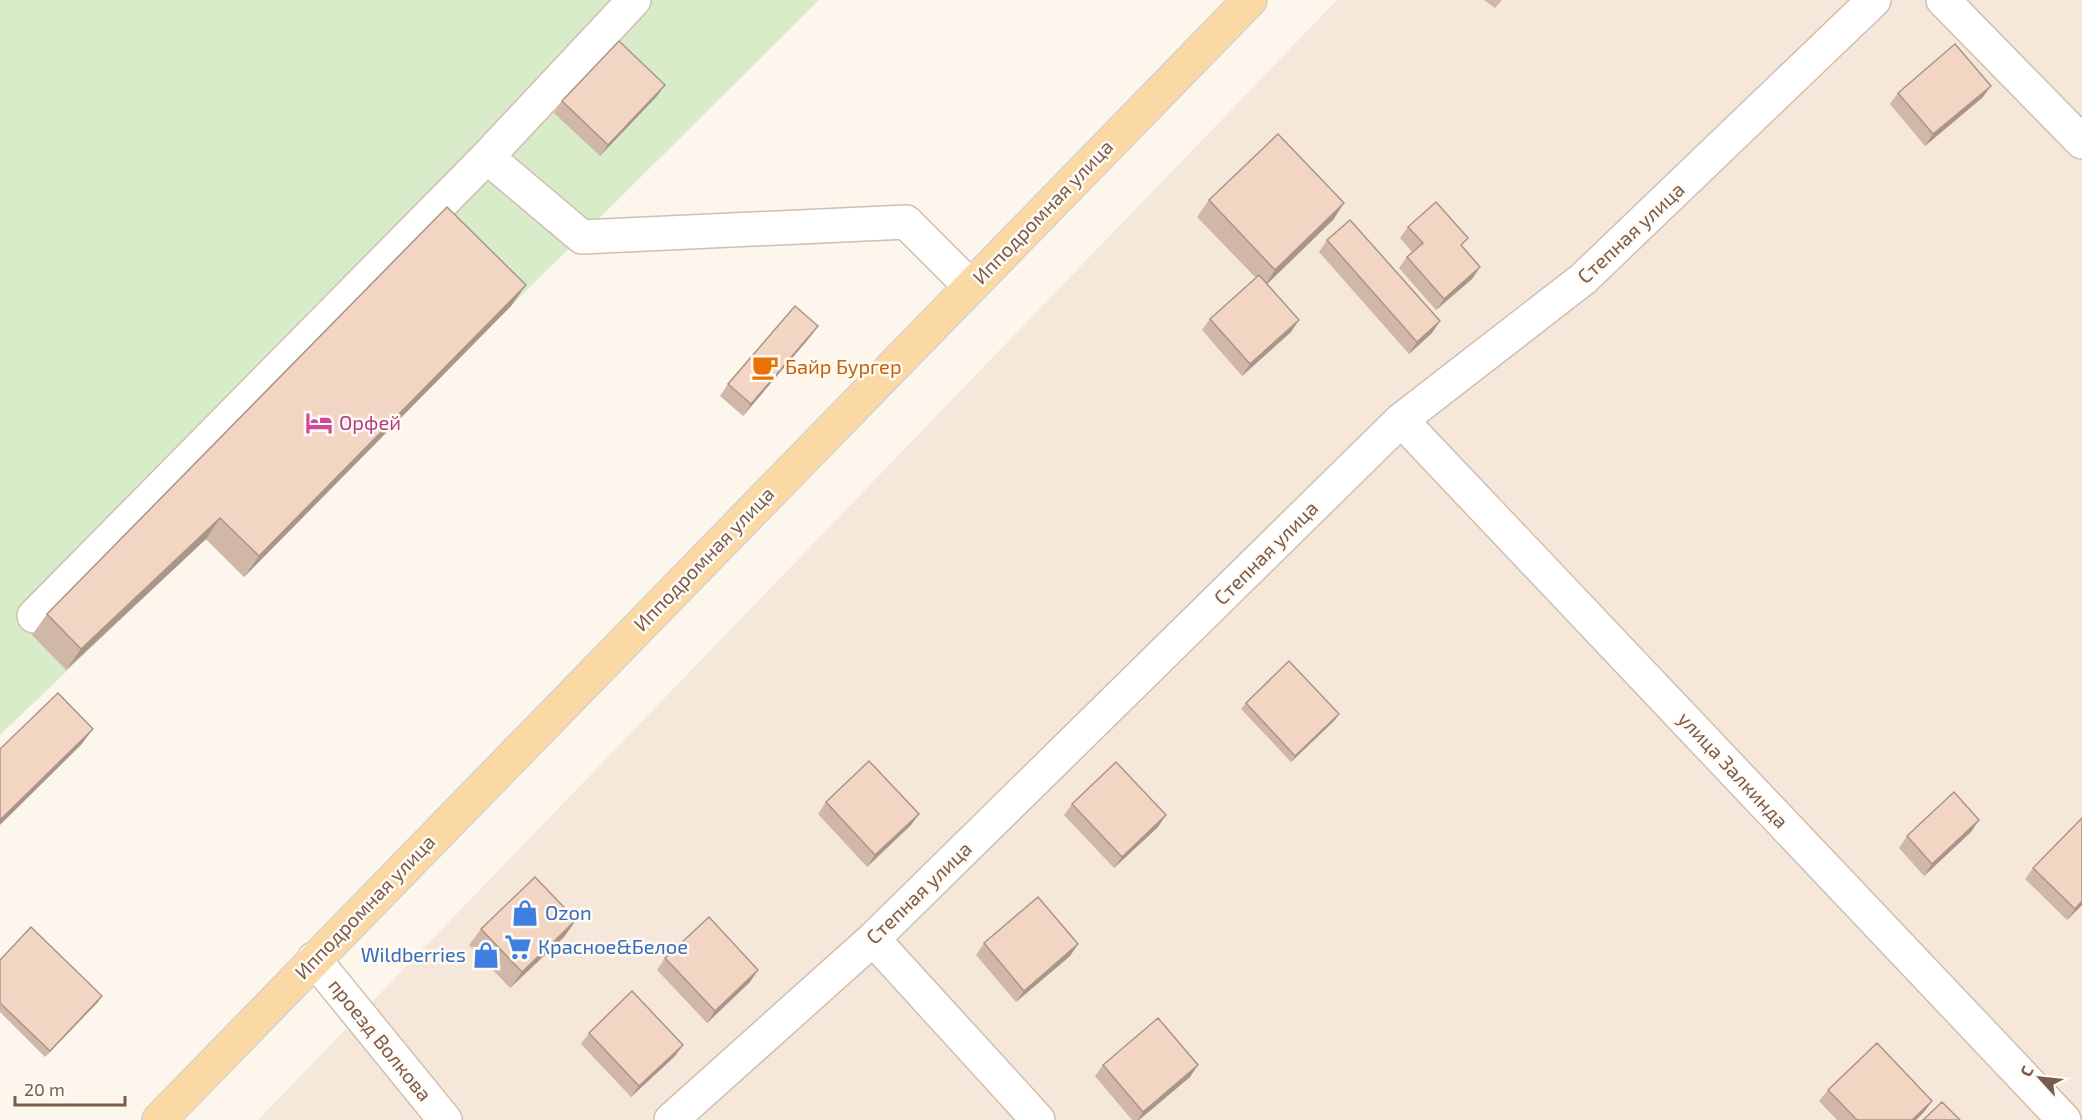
<svg xmlns="http://www.w3.org/2000/svg" width="2082" height="1120" font-family="'Exo 2',sans-serif">
	<style>
		.residential { fill: #f5e8da }
		.green { fill: #d8ecc9 }
		.lines { fill: none; stroke-linecap: round; stroke-linejoin: round }
		.minor-casing { stroke: #d1beb0; stroke-width: 36 }
		.major-casing { stroke: #dad1cd; stroke-width: 36 }
		.minor { stroke: #fff; stroke-width: 33 }
		.major { stroke: #fbd9a5; stroke-width: 33 }
		.wall { fill: #d1b7a8 }
		.shaded-wall { fill: #aa9588 }
		.building { fill: #f3d5c3; stroke: #aa9588; stroke-width: 1.5 }
		.labels { text-anchor: middle; stroke-width: 5; stroke-linejoin: round; paint-order: stroke }
		.street-label { font-size: 20px; fill: #7a5c4d; stroke: #fffaf3 }
		.food-label { font-size: 20px; fill: #c56008; stroke: #fffaf3; text-anchor: start }
		.hotel-label { font-size: 20px; fill: #b23c85; stroke: #fffaf3; text-anchor: start }
		.shop-label { font-size: 20px; fill: #366cbe; stroke: #fffaf3; text-anchor: start }
	</style>
	<rect width="100%" height="100%" fill="#fdf6ec"/>
	<!-- residential -->
	<path class="residential" d="M 1337,0 L 2082,0 L 2082,1120 L 258,1120 Z"/>
	<!-- green -->
	<path class="green" d="M 0,0 L 819,0 L 511,306 L 244,577 L 205,539 L 0,735 Z"/>
	<g class="lines">
		<defs>
			<path id="minor" d="M 1943,0 L 2082,142
				M 487,157 L 634,0
				M 1401,420 L 2064,1120
				M 34,616 L 487,157 L 582,237 L 906,222 L 970,286
				M 873,939 L 1038,1120
				M 314,959 L 445,1120
				M 671,1120 L 873,939 L 1401,420 L 1583,279 L 1874,0"/>
			<path id="major" d="M 159,1120 L 1250,0"/>
		</defs>
		<!-- minor casing -->
		<use href="#minor" class="minor-casing"/>
		<!-- major casing -->
		<use href="#major" class="major-casing"/>
		<!-- minor -->
		<use href="#minor" class="minor"/>
		<!-- major -->
		<use href="#major" class="major"/>
	</g>
	<!-- wall -->
	<path class="wall" d="M 1484,0 L 1502,0 L 1495,8 Z
		M 665,85 L 657,96 L 600,156 L 554,113 L 562,101 Z
		M 1898,93 L 1983,97 L 1925,146 L 1890,104 Z
		M 1209,200 L 1344,203 L 1333,220 L 1267,284 L 1291,332 L 1242,376 L 1202,330 L 1210,319 L 1256,278 L 1197,217 Z
		M 1408,227 L 1462,247 L 1480,267 L 1472,279 L 1436,310 L 1399,268 L 1407,257 L 1412,252 L 1400,238 Z
		M 1327,240 L 1432,333 L 1409,354 L 1319,252 Z
		M 511,306 L 244,577 L 206,539 L 66,670 L 32,635 L 47,614 Z
		M 810,337 L 743,416 L 720,396 L 728,384 Z
		M 1246,703 L 1335,720 L 1291,762 L 1241,709 Z
		M 826,802 L 911,825 L 867,867 L 818,814 Z
		M 1072,804 L 1158,827 L 1114,868 L 1064,815 Z
		M 2082,818 L 2082,905 L 2067,920 L 2025,879 L 2033,868 Z
		M 1971,832 L 1924,876 L 1899,848 L 1907,836 Z
		M 576,920 L 564,937 L 510,988 L 469,945 L 481,929 Z
		M 984,943 L 1078,944 L 1070,956 L 1016,1002 L 976,955 Z
		M 665,958 L 750,982 L 707,1023 L 657,970 Z
		M 0,960 L 98,1002 L 45,1057 L 0,1012 Z
		M 589,1033 L 683,1045 L 675,1056 L 631,1097 L 581,1044 Z
		M 1103,1065 L 1190,1077 L 1139,1120 L 1132,1120 L 1095,1076 Z
		M 1828,1090 L 1932,1101 L 1924,1112 L 1916,1120 L 1837,1120 L 1819,1101 Z"/>
	<!-- shaded-wall -->
	<path class="shaded-wall" d="M 665,85 L 657,96 L 600,156 L 608,145 Z
		M 1991,86 L 1983,97 L 1925,146 L 1933,134 Z
		M 1344,203 L 1333,220 L 1264,287 L 1275,270 Z
		M 1480,267 L 1472,279 L 1436,310 L 1444,299 Z
		M 526,285 L 511,306 L 244,577 L 259,556 Z
		M 1299,320 L 1291,332 L 1242,376 L 1250,364 Z
		M 1440,321 L 1432,333 L 1409,354 L 1417,342 Z
		M 818,326 L 810,337 L 743,416 L 751,404 Z
		M 220,518 L 206,539 L 66,670 L 81,649 Z
		M 1339,714 L 1335,720 L 1291,762 L 1295,756 Z
		M 93,729 L 81,745 L 0,825 L 0,820 Z
		M 919,814 L 911,825 L 867,867 L 875,855 Z
		M 1166,815 L 1158,827 L 1114,868 L 1122,857 Z
		M 1979,820 L 1971,832 L 1924,876 L 1932,864 Z
		M 2082,901 L 2082,905 L 2067,920 L 2075,909 Z
		M 576,920 L 564,937 L 510,988 L 522,972 Z
		M 1078,944 L 1070,956 L 1016,1002 L 1024,991 Z
		M 758,970 L 750,982 L 707,1023 L 715,1011 Z
		M 102,996 L 98,1002 L 45,1057 L 50,1051 Z
		M 683,1045 L 675,1056 L 631,1097 L 639,1086 Z
		M 1198,1065 L 1190,1077 L 1139,1120 L 1138,1120 L 1143,1112 Z
		M 1932,1101 L 1924,1112 L 1916,1120 L 1912,1120 Z"/>
	<!-- building -->
	<path class="building" d="M 619,41 L 665,85 L 608,145 L 562,101 Z
		M 1955,44 L 1991,86 L 1933,134 L 1898,93 Z
		M 1278,134 L 1344,203 L 1275,270 L 1209,200 Z
		M 1436,202 L 1468,238 L 1461,245 L 1480,267 L 1444,299 L 1407,257 L 1423,243 L 1408,227 Z
		M 447,207 L 526,285 L 259,556 L 220,518 L 81,649 L 47,614 Z
		M 1350,220 L 1440,321 L 1417,342 L 1327,240 Z
		M 1259,275 L 1299,320 L 1250,364 L 1210,319 Z
		M 795,306 L 818,326 L 751,404 L 728,384 Z
		M 1289,661 L 1339,714 L 1295,756 L 1246,703 Z
		M 58,693 L 93,729 L 0,820 L 0,749 Z
		M 869,761 L 919,814 L 875,855 L 826,802 Z
		M 1116,762 L 1166,815 L 1122,857 L 1072,804 Z
		M 1954,792 L 1979,820 L 1932,864 L 1907,836 Z
		M 2082,818 L 2082,901 L 2075,909 L 2033,868 Z
		M 535,877 L 576,920 L 522,972 L 481,929 Z
		M 1038,897 L 1078,944 L 1024,991 L 984,943 Z
		M 709,917 L 758,970 L 715,1011 L 665,958 Z
		M 31,927 L 102,996 L 50,1051 L 0,1003 L 0,960 Z
		M 632,991 L 683,1045 L 639,1086 L 589,1033 Z
		M 1158,1018 L 1198,1065 L 1143,1112 L 1103,1065 Z
		M 1877,1043 L 1932,1101 L 1912,1120 L 1857,1120 L 1828,1090 Z
		M 1942,1102 L 1960,1120 L 1923,1120 Z"/>
	<!-- icons -->
	<defs>
		<symbol id="cafe-bare" viewBox="-9 -9 18 18"><path d="M-5.5-4.5H6V0H3Q3 3.5 0 3.5H-2.5Q-5.5 3.5-5.5 0ZM3-3.2v2h1.7v-2ZM-6 4.5H4V6H-6Z" fill="#e8710a" stroke="#fffaf3" stroke-width="2.5" paint-order="stroke"/></symbol>
		<symbol id="hotel-bare" viewBox="-9 -9 18 18"><path d="M-6-4.5h1.5V1H6V5H4.5V3h-9V5H-6ZM-4 0a1.8 1.8 0 1 1 3.6 0ZM.5 0V-2.5h3Q6-2.5 6 0Z" fill="#d1479c" stroke="#fffaf3" stroke-width="2.5" paint-order="stroke"/></symbol>
		<symbol id="shop-bare" viewBox="-9 -9 18 18"><path d="M-5-2.5h2.3a2.7 3.5 0 0 1 5.4 0H5L5.5 6h-11ZM-1.5-2.5h3a1.5 2.3 0 0 0-3 0Z" fill="#3f7fe0" stroke="#fffaf3" stroke-width="2.5" paint-order="stroke"/></symbol>
		<symbol id="supermarket-bare" viewBox="-9 -9 18 18"><path d="M-6-5.5h2.5l.6 2H6L4.5 2H-2.5L-4.4-4H-6ZM-1.5 3.2a1.3 1.3 0 1 0 .1 0ZM3 3.2a1.3 1.3 0 1 0 .1 0Z" fill="#3f7fe0" stroke="#fffaf3" stroke-width="2.5" paint-order="stroke"/></symbol>
	</defs>
	<g fill-rule="evenodd">
		<use href="#cafe-bare" x="746" y="348" width="38" height="38"/>
		<use href="#hotel-bare" x="300" y="404" width="38" height="38"/>
		<use href="#shop-bare" x="506" y="894" width="38" height="38"/>
		<use href="#supermarket-bare" x="499" y="928" width="38" height="38"/>
		<use href="#shop-bare" x="467" y="936" width="38" height="38"/>
	</g>
	<g class="labels">
		<!-- street labels -->
		<g class="street-label">
			<text transform="translate(1043 212) rotate(-46)" y="7">Ипподромная улица</text>
			<text transform="translate(1631 233) rotate(-43)" y="7">Степная улица</text>
			<text transform="translate(1266 553) rotate(-45)" y="7">Степная улица</text>
			<text transform="translate(704 559) rotate(-46)" y="7">Ипподромная улица</text>
			<text transform="translate(1733 770) rotate(47)" y="7">улица Залкинда</text>
			<text transform="translate(919 893) rotate(-44)" y="7">Степная улица</text>
			<text transform="translate(365 907) rotate(-46)" y="7">Ипподромная улица</text>
			<text transform="translate(380 1040) rotate(51)" y="7">проезд Волкова</text>
		</g>
		<!-- food labels -->
		<g class="food-label">
			<text x="785" y="374">Байр Бургер</text>
		</g>
		<!-- hotel labels -->
		<g class="hotel-label">
			<text x="339" y="430">Орфей</text>
		</g>
		<!-- shop labels -->
		<g class="shop-label">
			<text x="545" y="920">Ozon</text>
			<text x="538" y="954">Красное&amp;Белое</text>
			<text x="466" y="962" text-anchor="end">Wildberries</text>
		</g>
	</g>
	<!-- north arrow -->
	<g transform="translate(2040 1078) rotate(297)" stroke="#fffaf3" stroke-width="4.5" paint-order="stroke">
	<path d="M0-4.5L10 22L0 15L-10 22Z" fill="#7a5c4d"/>
	<text y="-9" font-size="16" font-weight="bold" text-anchor="middle" fill="#7a5c4d">С</text>
	</g>
	<!-- scale -->
	<path d="M15 1096v9h110v-9" fill="none" stroke="#7a5c4d" stroke-width="3"/>
	<text x="24" y="1096" font-size="18" fill="#7a5c4d" stroke="#fffaf3" stroke-width="4.5" paint-order="stroke">20 m</text>
</svg>
